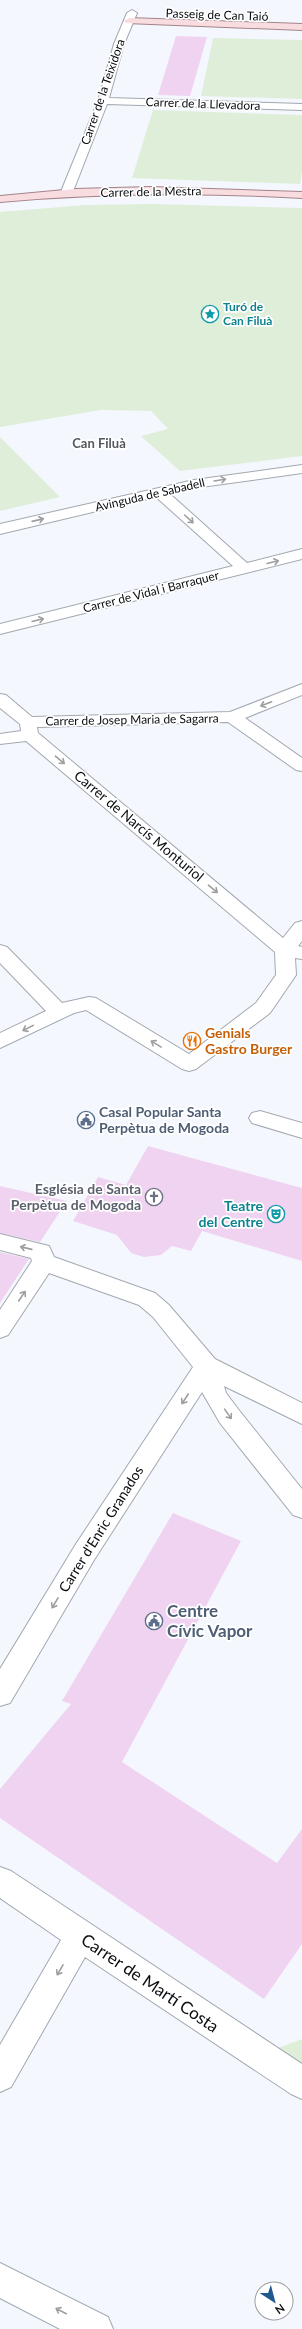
<svg xmlns="http://www.w3.org/2000/svg" width="302" height="2329" font-family="Lato,sans-serif">
	<style>
		.green { fill: #deeed9 }
		.building { fill: #efd3f1 }
		.lines { fill: none; stroke-linecap: round; stroke-linejoin: round }
		.minor-casing { stroke: #a2a8b0; stroke-width: 2 }
		.major-casing { stroke: #a3848a; stroke-width: 2 }
		.minor { fill: #fff; fill-rule: evenodd }
		.major { fill: #f9dce0; fill-rule: evenodd }
		.oneway { stroke: #9d9e9f }
		.labels { text-anchor: middle; stroke-width: 3.5; stroke-linejoin: round; paint-order: stroke }
		.far-street-label { font-size: 12px; fill: #0a0d10; stroke: #fff }
		.far-culture-label { font-size: 12px; font-weight: bold; fill: #0d838f; stroke: #fff; text-anchor: start }
		.far-neighbourhood-label { font-size: 13px; font-weight: bold; fill: #52585f; stroke: #fff }
		.street-label { font-size: 14px; fill: #0a0d10; stroke: #fff }
		.food-label { font-size: 14px; font-weight: bold; fill: #c56008; stroke: #fff; text-anchor: start }
		.service-label { font-size: 14px; font-weight: bold; fill: #4e5e75; stroke: #fff; text-anchor: start }
		.worship-label { font-size: 14px; font-weight: bold; fill: #5b616d; stroke: #fff; text-anchor: end }
		.culture-label { font-size: 14px; font-weight: bold; fill: #0d838f; stroke: #fff; text-anchor: end }
		.near-service-label { font-size: 17px; font-weight: bold; fill: #4e5e75; stroke: #fff; text-anchor: start }
		.near-street-label { font-size: 17px; fill: #0a0d10; stroke: #fff }
	</style>
	<rect width="100%" height="100%" fill="#f4f8fe"/>
	<!-- green -->
	<path class="green" d="M 213,38 L 302,40 L 302,99 L 201,96 Z
		M 153,110 L 302,115 L 302,171 L 300,184 L 132,178 Z
		M 152,204 L 302,208 L 302,456 L 180,471 L 141,436 L 168,429 L 151,411 L 101,410 L 0,427 L 0,212 L 85,205 Z
		M 0,437 L 60,497 L 0,511 Z
		M 302,2039 L 302,2069 L 273,2050 Z"/>
	<!-- building -->
	<path class="building" d="M 176,36 L 207,37 L 190,96 L 158,95 Z
		M 148,1146 L 302,1188 L 302,1261 L 202,1231 L 191,1251 L 172,1246 L 161,1255 L 144,1257 L 131,1253 L 117,1235 L 73,1221 L 98,1177 L 126,1185 Z
		M 0,1186 L 67,1201 L 40,1242 L 0,1233 Z
		M 0,1252 L 29,1259 L 0,1303 Z
		M 173,1513 L 241,1541 L 122,1762 L 277,1863 L 302,1829 L 302,1944 L 264,1999 L 0,1818 L 0,1789 L 71,1704 L 62,1701 Z"/>
	<g class="lines">
		<defs>
			<path id="minor" d="M 132,10 L 137,13 L 124,44 L 109,98 L 302,104 L 302,110 L 107,104 L 72,194 L 70,196 L 62,196 L 60,194 L 98,101 L 114,44 L 127,13 Z
				M 302,465 L 302,473 L 194,488 L 170,494 L 247,563 L 302,549 L 302,559 L 0,634 L 0,624 L 233,566 L 156,497 L 0,534 L 0,524 L 194,480 Z
				M 302,684 L 302,695 L 245,718 L 302,758 L 302,771 L 296,770 L 228,722 L 37,727 L 38,733 L 283,938 L 295,923 L 302,921 L 302,941 L 298,946 L 302,947 L 302,959 L 295,958 L 296,975 L 270,1013 L 196,1069 L 189,1071 L 182,1069 L 86,1010 L 74,1013 L 0,1048 L 0,1033 L 46,1011 L 0,963 L 0,945 L 7,947 L 62,1003 L 89,997 L 96,998 L 189,1054 L 256,1003 L 276,975 L 275,952 L 26,741 L 0,744 L 0,734 L 21,731 L 20,724 L 0,708 L 0,694 L 6,695 L 32,717 L 230,712 Z
				M 260,1111 L 302,1123 L 302,1138 L 252,1123 L 249,1118 L 252,1113 Z
				M 0,1234 L 49,1246 L 54,1257 L 155,1293 L 169,1305 L 215,1359 L 302,1403 L 302,1424 L 224,1386 L 226,1393 L 238,1409 L 302,1489 L 302,1518 L 293,1515 L 220,1423 L 202,1392 L 94,1560 L 10,1703 L 0,1706 L 0,1669 L 76,1544 L 193,1367 L 153,1317 L 139,1305 L 49,1273 L 8,1335 L 0,1338 L 0,1310 L 32,1261 L 31,1258 L 0,1250 Z
				M 0,1867 L 11,1871 L 302,2064 L 302,2099 L 291,2094 L 85,1957 L 11,2087 L 0,2092 L 0,2045 L 61,1940 L 0,1898 Z
				M 0,2263 L 108,2317 L 113,2329 L 60,2329 L 0,2298 Z"/>
			<path id="major" d="M 129,18 L 302,24 L 302,30 L 126,23 L 124,21 Z
				M 151,187 L 302,192 L 302,198 C 201,192 101,193 0,202 L 0,196 L 75,189 Z"/>
		</defs>
		<!-- minor casing -->
		<use href="#minor" class="minor-casing"/>
		<!-- major casing -->
		<use href="#major" class="major-casing"/>
		<!-- minor -->
		<use href="#minor" class="minor"/>
		<!-- major -->
		<use href="#major" class="major"/>
	</g>
	<!-- one-way arrows -->
	<defs><path id="oneway-shaft" d="M-6 0H5M1.5-3L5.5 0L1.5 3" fill="none" stroke-width="1.6" stroke-linecap="round" stroke-linejoin="round"/></defs>
	<g class="oneway">
		<use href="#oneway-shaft" transform="translate(220 480) rotate(-9)"/>
		<use href="#oneway-shaft" transform="translate(189 519) rotate(42)"/>
		<use href="#oneway-shaft" transform="translate(38 520) rotate(-13)"/>
		<use href="#oneway-shaft" transform="translate(273 562) rotate(-14)"/>
		<use href="#oneway-shaft" transform="translate(38 620) rotate(-14)"/>
		<use href="#oneway-shaft" transform="translate(266 704) rotate(159)"/>
		<use href="#oneway-shaft" transform="translate(60 760) rotate(40)"/>
		<use href="#oneway-shaft" transform="translate(213 889) rotate(40)"/>
		<use href="#oneway-shaft" transform="translate(28 1028) rotate(154)"/>
		<use href="#oneway-shaft" transform="translate(156 1044) rotate(-149)"/>
		<use href="#oneway-shaft" transform="translate(26 1248) rotate(-167)"/>
		<use href="#oneway-shaft" transform="translate(22 1296) rotate(-56)"/>
		<use href="#oneway-shaft" transform="translate(185 1399) rotate(123)"/>
		<use href="#oneway-shaft" transform="translate(228 1414) rotate(55)"/>
		<use href="#oneway-shaft" transform="translate(55 1603) rotate(121)"/>
		<use href="#oneway-shaft" transform="translate(60 1970) rotate(120)"/>
		<use href="#oneway-shaft" transform="translate(61 2311) rotate(-153)"/>
	</g>
	<!-- icons -->
	<defs>
		<symbol id="sight-ring" viewBox="-11 -11 22 22"><circle r="9.5" fill="#fff" stroke="#0f9aa8" stroke-width="1.5"/><path d="M0-6L1.8-2.2L6-1.7L2.9 1.2L3.7 5.4L0 3.3L-3.7 5.4L-2.9 1.2L-6-1.7L-1.8-2.2Z" fill="#0f9aa8"/></symbol>
		<symbol id="restaurant-ring" viewBox="-11 -11 22 22"><circle r="9.5" fill="#fff" stroke="#e8710a" stroke-width="1.5"/><path d="M-5-6h1v4h1v-4h1v4h1v-4h1v5L-1.5 .5V6h-2V.5L-5-1ZM5-6V6H3V1.5H1.5Q1.5-4 5-6Z" fill="#e8710a"/></symbol>
		<symbol id="civic-ring" viewBox="-11 -11 22 22"><circle r="9.5" fill="#fff" stroke="#5c6f8a" stroke-width="1.5"/><path d="M-.6-6.5H3V-4.5H.6V-3L4-1V1h2V6H-6V1h2V-1L-.6-3ZM-1.2 2.5V6h2.4V2.5Z" fill="#5c6f8a"/></symbol>
		<symbol id="church-ring" viewBox="-11 -11 22 22"><circle r="9.5" fill="#fff" stroke="#6b7280" stroke-width="1.5"/><path d="M-1.2-6h2.4v3.5h3.3v2.4h-3.3V6h-2.4V-.1h-3.3v-2.4h3.3Z" fill="#6b7280"/></symbol>
		<symbol id="theatre-ring" viewBox="-11 -11 22 22"><circle r="9.5" fill="#fff" stroke="#0f9aa8" stroke-width="1.5"/><path d="M-5-5.5Q0-4 5-5.5V0Q5 5 0 6Q-5 5-5 0ZM-3.3-2.5H-1v1.5H-3.3ZM1-2.5H3.3v1.5H1ZM-2.8 1Q0 5.5 2.8 1Z" fill="#0f9aa8"/></symbol>
	</defs>
	<g fill-rule="evenodd">
		<use href="#sight-ring" x="200" y="304" width="20" height="20"/>
		<use href="#restaurant-ring" x="182" y="1031" width="20" height="20"/>
		<use href="#civic-ring" x="76" y="1110" width="20" height="20"/>
		<use href="#church-ring" x="144" y="1187" width="20" height="20"/>
		<use href="#theatre-ring" x="266" y="1204" width="20" height="20"/>
		<use href="#civic-ring" x="144" y="1611" width="20" height="20"/>
	</g>
	<g class="labels">
		<!-- far-street labels -->
		<g class="far-street-label">
			<text transform="translate(217 15) rotate(2)" y="4">Passeig de Can Taió</text>
			<text transform="translate(103 92) rotate(-71)" y="4">Carrer de la Teixidora</text>
			<text transform="translate(203 104) rotate(2)" y="4">Carrer de la Llevadora</text>
			<text transform="translate(151 192) rotate(-1)" y="4">Carrer de la Mestra</text>
			<text transform="translate(150 495) rotate(-13)" y="4">Avinguda de Sabadell</text>
			<text transform="translate(151 592) rotate(-14)" y="4">Carrer de Vidal i Barraquer</text>
			<text transform="translate(132 720) rotate(-1)" y="4">Carrer de Josep Maria de Sagarra</text>
		</g>
		<!-- far-culture labels -->
		<g class="far-culture-label">
			<text x="223" y="311">Turó de<tspan x="223" dy="14">Can Filuà</tspan></text>
		</g>
		<!-- far-neighbourhood labels -->
		<g class="far-neighbourhood-label">
			<text x="99" y="448">Can Filuà</text>
		</g>
		<!-- street labels -->
		<g class="street-label">
			<text transform="translate(139 826) rotate(40)" y="5">Carrer de Narcís Monturiol</text>
			<text transform="translate(101 1529) rotate(-58)" y="5">Carrer d'Enric Granados</text>
		</g>
		<!-- food labels -->
		<g class="food-label">
			<text x="205" y="1038">Genials<tspan x="205" dy="16">Gastro Burger</tspan></text>
		</g>
		<!-- service labels -->
		<g class="service-label">
			<text x="99" y="1117">Casal Popular Santa<tspan x="99" dy="16">Perpètua de Mogoda</tspan></text>
		</g>
		<!-- worship labels -->
		<g class="worship-label">
			<text x="141" y="1194">Església de Santa<tspan x="141" dy="16">Perpètua de Mogoda</tspan></text>
		</g>
		<!-- culture labels -->
		<g class="culture-label">
			<text x="263" y="1211">Teatre<tspan x="263" dy="16">del Centre</tspan></text>
		</g>
		<!-- near-service labels -->
		<g class="near-service-label">
			<text x="167" y="1617">Centre<tspan x="167" dy="20">Cívic Vapor</tspan></text>
		</g>
		<!-- near-street labels -->
		<g class="near-street-label">
			<text transform="translate(150 1983) rotate(34)" y="6">Carrer de Martí Costa</text>
		</g>
	</g>
	<!-- north arrow -->
	<g transform="translate(274 2301) rotate(144)"><circle r="19" fill="#ffffff" stroke="#9d9e9f"/>
	<path d="M0-3L7 15L0 10L-7 15Z" fill="#1e5990"/>
	<text y="-6" font-size="11" font-weight="bold" text-anchor="middle" fill="#0a0d10">N</text>
	</g>
</svg>
